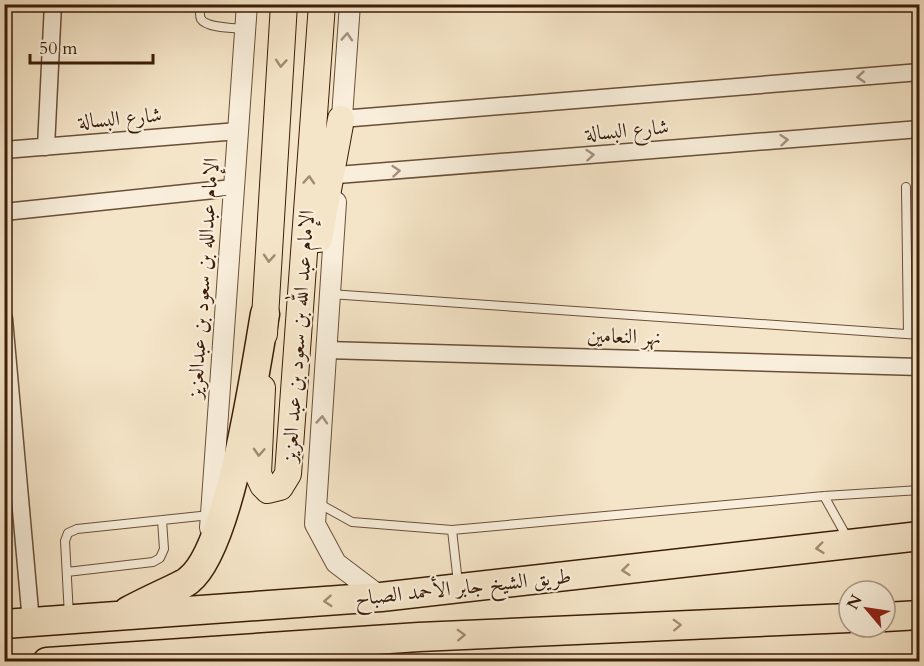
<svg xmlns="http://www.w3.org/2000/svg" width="924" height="666" font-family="Cardo,Amiri,serif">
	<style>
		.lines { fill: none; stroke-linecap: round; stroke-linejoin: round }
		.service-casing { stroke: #6a4f38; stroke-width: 10 }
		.minor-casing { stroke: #6a4f38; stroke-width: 19 }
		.tertiary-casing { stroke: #6a4f38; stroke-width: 22 }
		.primary-casing { stroke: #3c1d08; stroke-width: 28 }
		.motorway-casing { stroke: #3c1d08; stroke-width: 31 }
		.service { stroke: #f8eedb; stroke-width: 8 }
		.minor { stroke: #f8eedb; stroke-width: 16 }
		.tertiary { stroke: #f8eedb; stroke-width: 20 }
		.primary { stroke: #f5e5c8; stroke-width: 26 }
		.motorway { stroke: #f5e5c8; stroke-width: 28 }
		.oneway { stroke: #a3907c }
		.oneway2 { stroke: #a28b72 }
		.labels { text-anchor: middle; stroke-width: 4.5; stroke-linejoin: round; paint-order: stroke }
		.street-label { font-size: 21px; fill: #3c1d08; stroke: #f8eedb }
	</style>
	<rect width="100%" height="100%" fill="#f5e5c8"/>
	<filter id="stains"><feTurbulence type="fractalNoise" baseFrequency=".00333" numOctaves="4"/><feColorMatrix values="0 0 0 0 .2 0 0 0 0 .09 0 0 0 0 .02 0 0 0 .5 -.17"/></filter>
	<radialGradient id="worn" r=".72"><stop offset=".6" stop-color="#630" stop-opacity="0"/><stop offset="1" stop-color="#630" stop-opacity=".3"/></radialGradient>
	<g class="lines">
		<defs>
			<path id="service" d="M 201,4 C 200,9 199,15 201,19 C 206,28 235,28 245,29
				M 906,187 L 908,334
				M 330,294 L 920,335
				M 824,496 L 848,539
				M 318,503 L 352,522 L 452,530 L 824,496 L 920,490
				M 452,530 L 458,583
				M 67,572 L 153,562 L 160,558 L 164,549 L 162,520
				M 69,616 L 65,541 L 68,533 L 77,529 L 210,515"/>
			<path id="minor" d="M 341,119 L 920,72
				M 46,147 L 53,4
				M 4,150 L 238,131
				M 337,175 L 920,129
				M 4,212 L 233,188
				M 4,319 L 31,622
				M 326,350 L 920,367"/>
			<path id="tertiary" d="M 341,131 L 350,4
				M 336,202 L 315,524 L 336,563 L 381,597
				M 210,528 L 247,4"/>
			<path id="primary" d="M 319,239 L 341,119
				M 264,334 L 284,4
				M 262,388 L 258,474 L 263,485 L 268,490 L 280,487 L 288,474 L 322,4"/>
			<path id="motorway" d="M 128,611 C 143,603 158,596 173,589 C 178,586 185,584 189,580 C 230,548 255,370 265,314
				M 885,617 L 920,615
				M 4,624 L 381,597 L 920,536
				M 47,662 L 419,637 L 849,618"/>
		</defs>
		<!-- service casing -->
		<use href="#service" class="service-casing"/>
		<!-- minor casing -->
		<use href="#minor" class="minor-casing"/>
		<!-- tertiary casing -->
		<use href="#tertiary" class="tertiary-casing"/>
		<!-- primary casing -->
		<use href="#primary" class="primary-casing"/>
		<!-- motorway casing -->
		<use href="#motorway" class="motorway-casing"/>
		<!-- service -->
		<use href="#service" class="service"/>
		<!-- minor -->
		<use href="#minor" class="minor"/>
		<!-- tertiary -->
		<use href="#tertiary" class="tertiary"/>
		<!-- primary -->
		<use href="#primary" class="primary"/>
		<!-- motorway -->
		<use href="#motorway" class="motorway"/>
	</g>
	<!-- one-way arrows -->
	<defs><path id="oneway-chevron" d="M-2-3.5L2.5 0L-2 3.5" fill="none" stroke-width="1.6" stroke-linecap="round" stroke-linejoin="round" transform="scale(1.5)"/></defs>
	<g class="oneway">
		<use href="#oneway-chevron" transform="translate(347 37) rotate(-86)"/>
		<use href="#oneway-chevron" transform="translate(861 77) rotate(175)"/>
		<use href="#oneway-chevron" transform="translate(784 140) rotate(-5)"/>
		<use href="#oneway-chevron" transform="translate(590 155) rotate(-5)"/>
		<use href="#oneway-chevron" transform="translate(396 171) rotate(-5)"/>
		<use href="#oneway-chevron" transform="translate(322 420) rotate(-86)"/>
	</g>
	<g class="oneway2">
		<use href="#oneway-chevron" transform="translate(281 63) rotate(94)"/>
		<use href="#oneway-chevron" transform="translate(309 180) rotate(-86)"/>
		<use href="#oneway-chevron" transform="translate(269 258) rotate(94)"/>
		<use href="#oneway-chevron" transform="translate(259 452) rotate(93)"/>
		<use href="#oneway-chevron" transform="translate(820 548) rotate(174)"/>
		<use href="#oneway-chevron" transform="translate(626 570) rotate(174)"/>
		<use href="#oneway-chevron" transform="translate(328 601) rotate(176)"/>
		<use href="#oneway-chevron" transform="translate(677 625) rotate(-2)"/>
		<use href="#oneway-chevron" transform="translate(461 635) rotate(-2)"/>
	</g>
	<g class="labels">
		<!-- street labels -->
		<g class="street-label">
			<text transform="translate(120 118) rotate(-5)" y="7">شارع البسالة</text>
			<text transform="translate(627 130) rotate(-5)" y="7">شارع البسالة</text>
			<text transform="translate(203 278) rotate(-86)" y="7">الإمام عبدالله بن سعود بن عبدالعزيز</text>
			<text transform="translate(298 336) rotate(-86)" y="7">الإمام عبد الله بن سعود بن عبد العزيز</text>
			<text transform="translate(624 336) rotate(2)" y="7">نهر النعامين</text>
			<text transform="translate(463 587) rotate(-6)" y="7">طريق الشيخ جابر الأحمد الصباح</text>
		</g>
	</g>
	<!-- margin -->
	<rect width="924" height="666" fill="none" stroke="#f5e5c8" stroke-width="24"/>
	<rect x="6" y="6" width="912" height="654" fill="none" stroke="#3c1d08" stroke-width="3"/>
	<rect x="12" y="12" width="900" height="642" fill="none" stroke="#3c1d08" stroke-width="1.5"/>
	<!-- north arrow -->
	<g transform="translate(867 609) rotate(299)"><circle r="28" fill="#f8eedb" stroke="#ad9a87" stroke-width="1.5"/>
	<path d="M0-4.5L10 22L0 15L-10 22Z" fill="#8f2418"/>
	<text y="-9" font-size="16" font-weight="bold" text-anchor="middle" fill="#3c1d08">N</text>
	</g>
	<!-- scale -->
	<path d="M30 54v9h123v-9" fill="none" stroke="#3c1d08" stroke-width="3"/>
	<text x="39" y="54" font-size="18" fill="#3c1d08" stroke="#f8eedb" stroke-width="4.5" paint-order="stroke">50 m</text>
	<rect width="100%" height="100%" filter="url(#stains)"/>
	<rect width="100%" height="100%" fill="url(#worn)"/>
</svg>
